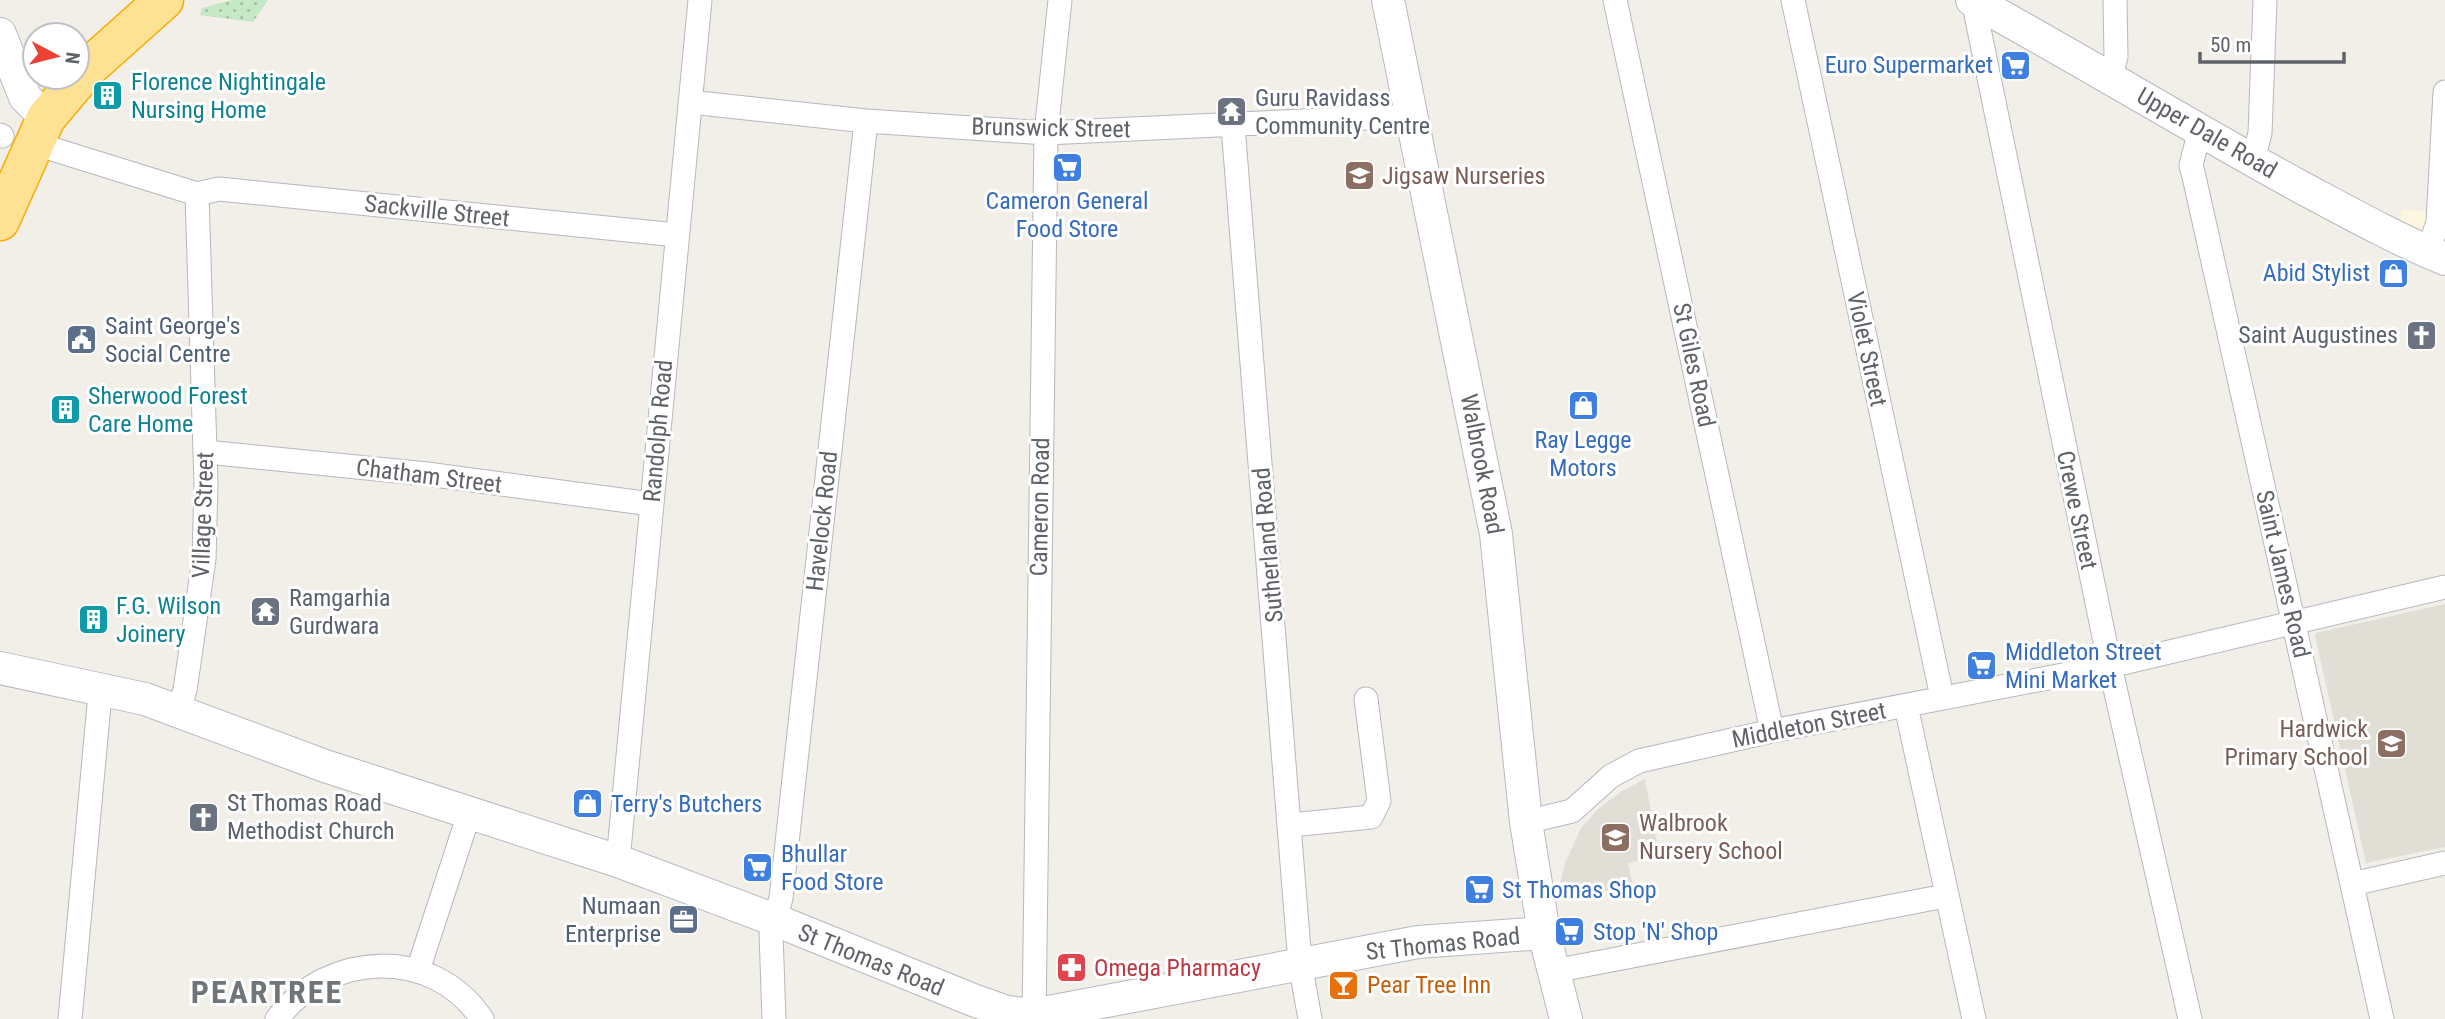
<svg xmlns="http://www.w3.org/2000/svg" width="2445" height="1019" font-family="'Roboto Condensed',sans-serif">
	<style>
		.commercial { fill: #fef7e0 }
		.education { fill: #e1ded6 }
		.grass { fill: url(#grass-dots) }
		.lines { fill: none; stroke-linecap: round; stroke-linejoin: round }
		.street-casing { stroke: #b5b8bc; stroke-width: 25 }
		.secondary-casing { stroke: #b6babf; stroke-width: 34 }
		.highway-casing { stroke: #f9ab00; stroke-width: 41 }
		.street { stroke: #fff; stroke-width: 23 }
		.secondary { stroke: #fff; stroke-width: 32 }
		.highway { stroke: #fde293; stroke-width: 38 }
		.labels { text-anchor: middle; stroke-width: 6; stroke-linejoin: round; paint-order: stroke }
		.shop-label { font-size: 24px; fill: #366cbe; stroke: #fff; text-anchor: start }
		.culture-label { font-size: 24px; fill: #0d838f; stroke: #fff; text-anchor: start }
		.worship-label { font-size: 24px; fill: #5b616d; stroke: #fff; text-anchor: start }
		.street-label { font-size: 24px; fill: #5f6368; stroke: #fff }
		.education-label { font-size: 24px; fill: #785e54; stroke: #fff; text-anchor: start }
		.service-label { font-size: 24px; fill: #4e5e75; stroke: #fff; text-anchor: start }
		.health-label { font-size: 24px; fill: #be3a42; stroke: #fff; text-anchor: start }
		.food-label { font-size: 24px; fill: #c56008; stroke: #fff; text-anchor: start }
		.district-label { font-size: 32px; font-weight: bold; letter-spacing: 2px; fill: #70757a; stroke: #fff }
	</style>
	<defs>
		<pattern id="grass-dots" width="8" height="8" patternUnits="userSpaceOnUse" patternTransform="scale(1.75)"><rect width="8" height="8" fill="#c5e8c5"/><path d="M2 2h.1M6 6h.1" fill="none" stroke="#a3c0a4" stroke-width="1.8" stroke-linecap="round"/></pattern>
	</defs>
	<rect width="100%" height="100%" fill="#f1efe8"/>
	<!-- commercial -->
	<path class="commercial" d="M 2402,210 L 2445,213 L 2445,261 L 2397,238 Z"/>
	<!-- education -->
	<path class="education" d="M 2445,604 L 2445,847 L 2366,863 L 2315,636 L 2316,633 Z
		M 1645,779 L 1659,855 L 1628,863 L 1635,895 L 1560,884 L 1565,863 L 1581,828 L 1599,808 L 1622,791 Z"/>
	<!-- grass -->
	<path class="grass" d="M 232,0 L 268,0 L 253,22 L 200,15 L 202,8 Z"/>
	<g class="lines">
		<defs>
			<path id="street" d="M 1615,0 L 1772,731
				M 1793,0 L 1942,697
				M 1973,0 L 2110,666 L 2190,1019
				M 2111,76 L 2116,57 L 2115,0
				M 690,102 L 866,121 L 1046,133 L 1412,116
				M 1233,126 L 1300,963 L 1310,1019
				M 2200,130 L 2191,165 L 2195,181 L 2382,1019
				M 0,135 L 2,136
				M 33,143 L 197,194 L 219,189 L 677,235
				M 2253,161 L 2260,133 L 2265,0
				M 2428,252 L 2438,222 L 2445,92
				M 206,452 L 427,474 L 651,504
				M 1906,706 L 1974,1019
				M 178,711 L 185,690 L 204,559 L 206,484 L 197,194
				M 1526,822 L 1572,811 L 1611,776 L 1639,761 L 1772,731 L 2110,666 L 2445,587
				M 1291,825 L 1371,817 L 1379,801 L 1366,699
				M 618,861 L 700,0
				M 2352,884 L 2445,863
				M 418,970 L 469,814
				M 1554,971 L 1945,896
				M 70,1019 L 99,705 L 103,689
				M 277,1019 C 328,951 433,946 482,1019
				M 774,1019 L 771,933 L 781,898 L 866,121
				M 1034,1019 L 1046,133 L 1060,0"/>
			<path id="secondary" d="M 1388,0 L 1496,534 L 1526,822 L 1544,933 L 1566,1019
				M 1972,0 C 2081,60 2188,125 2297,185 C 2346,211 2394,238 2445,259
				M 0,34 L 25,97 L 46,118
				M 0,668 L 145,699 L 325,766 L 618,861 L 775,920 L 973,1000 L 1007,1012 L 1033,1015 L 1418,942 L 1544,933"/>
			<path id="highway" d="M 0,221 L 46,118 L 89,67 L 164,0"/>
		</defs>
		<!-- street casing -->
		<use href="#street" class="street-casing"/>
		<!-- secondary casing -->
		<use href="#secondary" class="secondary-casing"/>
		<!-- highway casing -->
		<use href="#highway" class="highway-casing"/>
		<!-- street -->
		<use href="#street" class="street"/>
		<!-- secondary -->
		<use href="#secondary" class="secondary"/>
		<!-- highway -->
		<use href="#highway" class="highway"/>
	</g>
	<!-- icons -->
	<defs>
		<symbol id="supermarket-square" viewBox="-11 -11 22 22"><rect x="-9" y="-9" width="18" height="18" rx="4" fill="#3f7fe0" stroke="#fff"/><path d="M-6-5.5h2.5l.6 2H6L4.5 2H-2.5L-4.4-4H-6ZM-1.5 3.2a1.3 1.3 0 1 0 .1 0ZM3 3.2a1.3 1.3 0 1 0 .1 0Z" fill="#fff"/></symbol>
		<symbol id="building-square" viewBox="-11 -11 22 22"><rect x="-9" y="-9" width="18" height="18" rx="4" fill="#0f9aa8" stroke="#fff"/><path d="M-4-6H4V6H1V3H-1V6H-4ZM-2.5-4.3h1.7v1.8h-1.7ZM.8-4.3h1.7v1.8H.8ZM-2.5-1h1.7V.8h-1.7ZM.8-1h1.7V.8H.8Z" fill="#fff"/></symbol>
		<symbol id="temple-square" viewBox="-11 -11 22 22"><rect x="-9" y="-9" width="18" height="18" rx="4" fill="#6b7280" stroke="#fff"/><path d="M0-6L5-2H3V0L6.5 2.5H4V6H1.5V3h-3V6H-4V2.5H-6.5L-3 0V-2H-5Z" fill="#fff"/></symbol>
		<symbol id="school-square" viewBox="-11 -11 22 22"><rect x="-9" y="-9" width="18" height="18" rx="4" fill="#8d6e63" stroke="#fff"/><path d="M0-5L7-2L0 1L-7-2ZM-4 1L0 2.5L4 1V4Q0 6-4 4Z" fill="#fff"/></symbol>
		<symbol id="shop-square" viewBox="-11 -11 22 22"><rect x="-9" y="-9" width="18" height="18" rx="4" fill="#3f7fe0" stroke="#fff"/><path d="M-5-2.5h2.3a2.7 3.5 0 0 1 5.4 0H5L5.5 6h-11ZM-1.5-2.5h3a1.5 2.3 0 0 0-3 0Z" fill="#fff"/></symbol>
		<symbol id="church-square" viewBox="-11 -11 22 22"><rect x="-9" y="-9" width="18" height="18" rx="4" fill="#6b7280" stroke="#fff"/><path d="M-1.2-6h2.4v3.5h3.3v2.4h-3.3V6h-2.4V-.1h-3.3v-2.4h3.3Z" fill="#fff"/></symbol>
		<symbol id="civic-square" viewBox="-11 -11 22 22"><rect x="-9" y="-9" width="18" height="18" rx="4" fill="#5c6f8a" stroke="#fff"/><path d="M-.6-6.5H3V-4.5H.6V-3L4-1V1h2V6H-6V1h2V-1L-.6-3ZM-1.2 2.5V6h2.4V2.5Z" fill="#fff"/></symbol>
		<symbol id="office-square" viewBox="-11 -11 22 22"><rect x="-9" y="-9" width="18" height="18" rx="4" fill="#5c6f8a" stroke="#fff"/><path d="M-6-3h4V-5.5h4V-3h4V5H-6ZM-1-4.5V-3h2v-1.5ZM-6 0V1H6V0Z" fill="#fff"/></symbol>
		<symbol id="pharmacy-square" viewBox="-11 -11 22 22"><rect x="-9" y="-9" width="18" height="18" rx="4" fill="#e0444e" stroke="#fff"/><path d="M-2-6h4v4h4v4h-4v4h-4v-4h-4v-4h4Z" fill="#fff"/></symbol>
		<symbol id="bar-square" viewBox="-11 -11 22 22"><rect x="-9" y="-9" width="18" height="18" rx="4" fill="#e8710a" stroke="#fff"/><path d="M-6-5H6L.8 .8V4.5H3.5V6h-7V4.5H-.8V.8Z" fill="#fff"/></symbol>
	</defs>
	<g fill-rule="evenodd">
		<use href="#supermarket-square" x="1998" y="48" width="35" height="35"/>
		<use href="#building-square" x="90" y="78" width="35" height="35"/>
		<use href="#temple-square" x="1214" y="94" width="35" height="35"/>
		<use href="#supermarket-square" x="1050" y="150" width="35" height="35"/>
		<use href="#school-square" x="1342" y="158" width="35" height="35"/>
		<use href="#shop-square" x="2376" y="256" width="35" height="35"/>
		<use href="#church-square" x="2404" y="318" width="35" height="35"/>
		<use href="#civic-square" x="64" y="322" width="35" height="35"/>
		<use href="#shop-square" x="1566" y="388" width="35" height="35"/>
		<use href="#building-square" x="48" y="392" width="35" height="35"/>
		<use href="#temple-square" x="248" y="594" width="35" height="35"/>
		<use href="#building-square" x="76" y="602" width="35" height="35"/>
		<use href="#supermarket-square" x="1964" y="648" width="35" height="35"/>
		<use href="#school-square" x="2374" y="726" width="35" height="35"/>
		<use href="#shop-square" x="570" y="786" width="35" height="35"/>
		<use href="#church-square" x="186" y="800" width="35" height="35"/>
		<use href="#school-square" x="1598" y="820" width="35" height="35"/>
		<use href="#supermarket-square" x="740" y="850" width="35" height="35"/>
		<use href="#supermarket-square" x="1462" y="872" width="35" height="35"/>
		<use href="#office-square" x="666" y="902" width="35" height="35"/>
		<use href="#supermarket-square" x="1552" y="914" width="35" height="35"/>
		<use href="#pharmacy-square" x="1054" y="950" width="35" height="35"/>
		<use href="#bar-square" x="1326" y="968" width="35" height="35"/>
	</g>
	<g class="labels">
		<!-- shop labels -->
		<g class="shop-label">
			<text x="1993" y="73" text-anchor="end">Euro Supermarket</text>
			<text x="1067" y="209" text-anchor="middle">Cameron General<tspan x="1067" dy="28">Food Store</tspan></text>
			<text x="2370" y="281" text-anchor="end">Abid Stylist</text>
			<text x="1583" y="448" text-anchor="middle">Ray Legge<tspan x="1583" dy="28">Motors</tspan></text>
			<text x="2005" y="660">Middleton Street<tspan x="2005" dy="28">Mini Market</tspan></text>
			<text x="611" y="812">Terry's Butchers</text>
			<text x="781" y="862">Bhullar<tspan x="781" dy="28">Food Store</tspan></text>
			<text x="1502" y="898">St Thomas Shop</text>
			<text x="1593" y="940">Stop 'N' Shop</text>
		</g>
		<!-- culture labels -->
		<g class="culture-label">
			<text x="131" y="90">Florence Nightingale<tspan x="131" dy="28">Nursing Home</tspan></text>
			<text x="88" y="404">Sherwood Forest<tspan x="88" dy="28">Care Home</tspan></text>
			<text x="116" y="614">F.G. Wilson<tspan x="116" dy="28">Joinery</tspan></text>
		</g>
		<!-- worship labels -->
		<g class="worship-label">
			<text x="1255" y="106">Guru Ravidass<tspan x="1255" dy="28">Community Centre</tspan></text>
			<text x="2398" y="343" text-anchor="end">Saint Augustines</text>
			<text x="289" y="606">Ramgarhia<tspan x="289" dy="28">Gurdwara</tspan></text>
			<text x="227" y="811">St Thomas Road<tspan x="227" dy="28">Methodist Church</tspan></text>
		</g>
		<!-- street labels -->
		<g class="street-label">
			<text transform="translate(1051 128) rotate(1)" y="8">Brunswick Street</text>
			<text transform="translate(2207 133) rotate(30)" y="8">Upper Dale Road</text>
			<text transform="translate(437 211) rotate(6)" y="8">Sackville Street</text>
			<text transform="translate(1867 349) rotate(78)" y="8">Violet Street</text>
			<text transform="translate(1694 365) rotate(78)" y="8">St Giles Road</text>
			<text transform="translate(658 431) rotate(-85)" y="8">Randolph Road</text>
			<text transform="translate(1482 464) rotate(79)" y="8">Walbrook Road</text>
			<text transform="translate(429 476) rotate(7)" y="8">Chatham Street</text>
			<text transform="translate(1040 507) rotate(-89)" y="8">Cameron Road</text>
			<text transform="translate(2077 510) rotate(78)" y="8">Crewe Street</text>
			<text transform="translate(203 515) rotate(-88)" y="8">Village Street</text>
			<text transform="translate(822 521) rotate(-84)" y="8">Havelock Road</text>
			<text transform="translate(1268 545) rotate(-95)" y="8">Sutherland Road</text>
			<text transform="translate(2283 574) rotate(77)" y="8">Saint James Road</text>
			<text transform="translate(1809 725) rotate(-11)" y="8">Middleton Street</text>
			<text transform="translate(1443 944) rotate(-6)" y="8">St Thomas Road</text>
			<text transform="translate(871 960) rotate(22)" y="8">St Thomas Road</text>
		</g>
		<!-- education labels -->
		<g class="education-label">
			<text x="1382" y="184">Jigsaw Nurseries</text>
			<text x="2368" y="737" text-anchor="end">Hardwick<tspan x="2368" dy="28">Primary School</tspan></text>
			<text x="1639" y="831">Walbrook<tspan x="1639" dy="28">Nursery School</tspan></text>
		</g>
		<!-- service labels -->
		<g class="service-label">
			<text x="105" y="334">Saint George's<tspan x="105" dy="28">Social Centre</tspan></text>
			<text x="661" y="914" text-anchor="end">Numaan<tspan x="661" dy="28">Enterprise</tspan></text>
		</g>
		<!-- health labels -->
		<g class="health-label">
			<text x="1094" y="976">Omega Pharmacy</text>
		</g>
		<!-- food labels -->
		<g class="food-label">
			<text x="1367" y="993">Pear Tree Inn</text>
		</g>
		<!-- district labels -->
		<g class="district-label">
			<text x="267" y="1003">PEARTREE</text>
		</g>
	</g>
	<!-- north arrow -->
	<g transform="translate(56 56) rotate(97)"><circle r="33" fill="#ffffff" stroke="#bfc1c3" stroke-width="2"/>
	<path d="M0-5L12 26L0 18L-12 26Z" fill="#ea4335"/>
	<text y="-10" font-size="19" font-weight="bold" text-anchor="middle" fill="#5f6368">N</text>
	</g>
	<!-- scale -->
	<path d="M2200 52v10h144v-10" fill="none" stroke="#5f6368" stroke-width="3.5"/>
	<text x="2210" y="52" font-size="21" fill="#5f6368" stroke="#ffffff" stroke-width="5" paint-order="stroke">50 m</text>
</svg>
